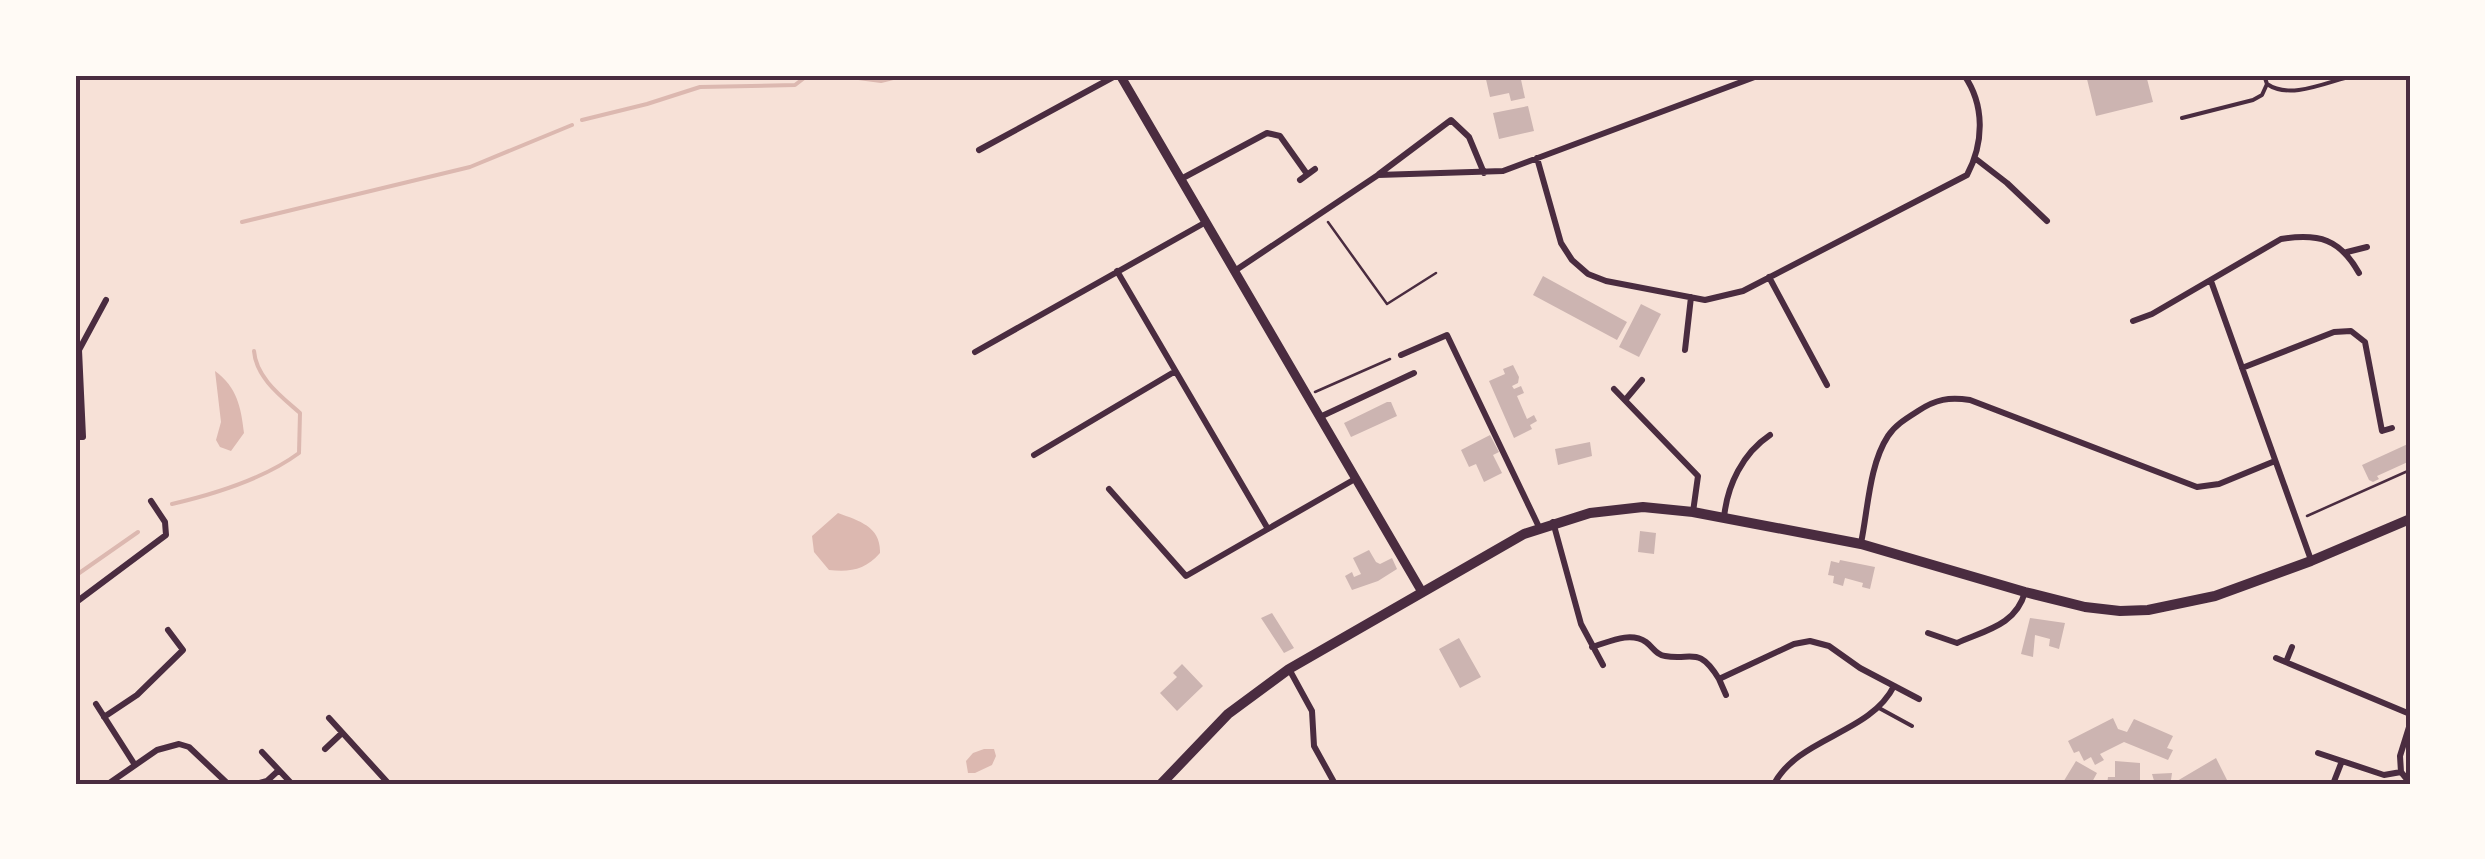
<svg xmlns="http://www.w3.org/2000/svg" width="2485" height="859" font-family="'Work Sans',sans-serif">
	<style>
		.water { fill: #dcb8b0 }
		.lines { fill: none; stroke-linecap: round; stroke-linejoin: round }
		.stream { stroke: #dcb8b0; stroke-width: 4 }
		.building { fill: #ccb4b1 }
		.path { stroke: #4a2c40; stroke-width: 2.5 }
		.service { stroke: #4a2c40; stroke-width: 4 }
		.minor { stroke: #4a2c40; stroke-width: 6 }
		.tertiary { stroke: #4a2c40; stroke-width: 9 }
		.primary { stroke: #4a2c40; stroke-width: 10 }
		.neatline { fill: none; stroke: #4a2c40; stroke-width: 4 }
	</style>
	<rect width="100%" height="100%" fill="#f7e1d7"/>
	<!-- water -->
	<path class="water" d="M 215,371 C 237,387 241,407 244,433 L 231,451 L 220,447 L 216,440 L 221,422 Z
		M 838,513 C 860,521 881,527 880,553 C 865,570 851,572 829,570 L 814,552 L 812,536 Z
		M 984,749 L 994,749 L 996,756 L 992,765 L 975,773 L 968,773 L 966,761 L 973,753 Z"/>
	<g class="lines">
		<!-- stream -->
		<path class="stream" d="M 836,75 L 881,81 L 905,75
			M 582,120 L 647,104 L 700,87 L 795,85 L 808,75
			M 242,222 L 470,167 L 572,125
			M 172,504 C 215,494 264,479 299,453 L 300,413 C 282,397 256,378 254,351
			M 75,576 L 138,532"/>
	</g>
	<!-- building -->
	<path class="building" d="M 1485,75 L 1520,75 L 1525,98 L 1511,101 L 1509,93 L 1490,97 Z
		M 2086,75 L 2146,75 L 2153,102 L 2096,116 Z
		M 1528,106 L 1534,131 L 1499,139 L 1493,113 Z
		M 1543,276 L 1627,322 L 1617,340 L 1533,295 Z
		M 1641,304 L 1661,314 L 1639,357 L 1619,347 Z
		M 1513,365 L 1519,377 L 1518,383 L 1512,386 L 1514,389 L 1521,386 L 1524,393 L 1517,396 L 1527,419 L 1534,415 L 1537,421 L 1530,425 L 1532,429 L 1514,438 L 1489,381 L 1505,374 L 1503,369 Z
		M 1387,402 L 1391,402 L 1397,416 L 1351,437 L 1344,423 Z
		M 1490,435 L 1499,452 L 1493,455 L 1502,473 L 1484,482 L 1476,464 L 1469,467 L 1461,450 Z
		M 1590,442 L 1592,456 L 1558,465 L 1555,449 Z
		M 2410,443 L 2410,461 L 2377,476 L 2379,479 L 2373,482 L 2369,480 L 2362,465 Z
		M 1640,531 L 1656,533 L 1654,554 L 1638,552 Z
		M 1369,550 L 1376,562 L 1380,564 L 1392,558 L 1397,569 L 1378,581 L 1352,590 L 1345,576 L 1352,572 L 1354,577 L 1361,574 L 1353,558 Z
		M 1840,560 L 1875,567 L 1870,589 L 1862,587 L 1863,583 L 1845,578 L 1843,586 L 1833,583 L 1834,576 L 1828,575 L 1831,561 L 1839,563 Z
		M 1272,613 L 1294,648 L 1284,653 L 1261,618 Z
		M 2030,618 L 2065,623 L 2059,649 L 2049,646 L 2050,639 L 2035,635 L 2033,657 L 2021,654 Z
		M 1459,638 L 1481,677 L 1460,688 L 1439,649 Z
		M 1182,664 L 1203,686 L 1177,711 L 1160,693 L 1177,677 L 1173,673 Z
		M 2113,718 L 2118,729 L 2127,732 L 2134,719 L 2173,736 L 2167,748 L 2173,750 L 2168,760 L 2124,742 L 2100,754 L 2104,760 L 2095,765 L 2091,757 L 2084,761 L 2079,751 L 2074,753 L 2068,741 Z
		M 2216,758 L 2227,780 L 2218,784 L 2155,784 L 2152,774 L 2172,773 L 2171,780 L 2177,781 Z
		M 2076,761 L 2097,773 L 2091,784 L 2062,784 Z
		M 2115,761 L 2140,763 L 2140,784 L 2107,784 L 2108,777 L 2115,777 Z"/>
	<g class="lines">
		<!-- path -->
		<path class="path" d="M 1328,222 L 1387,304 L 1436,273
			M 1315,392 L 1390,359
			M 2307,516 L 2410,470"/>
		<!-- service -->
		<path class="service" d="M 2264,75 L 2267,84 C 2290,100 2327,82 2352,76
			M 2182,118 L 2253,100 L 2262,95 L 2267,84
			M 1879,708 L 1912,726"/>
		<!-- minor -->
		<path class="minor" d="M 979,150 L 1117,75
			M 1537,158 L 1561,243 L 1572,260 L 1588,274 L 1606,281 L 1705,300 L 1743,291 L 1967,175 C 1984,143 1985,105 1964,75
			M 1976,159 L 2007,183 L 2047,221
			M 1379,174 L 1451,120 L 1469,137 L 1484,173
			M 1181,179 L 1267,133 L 1280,136 L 1307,174
			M 1300,180 L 1315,169
			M 2347,252 L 2367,247
			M 1236,270 L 1378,175 L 1503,171 L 1760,75
			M 1117,271 L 1268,529
			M 1769,277 L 1827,385
			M 2211,281 L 2311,560
			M 2133,321 L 2152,314 L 2281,239 C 2319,233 2340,239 2359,273
			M 75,350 L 79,350 L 83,437 L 75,437
			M 79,350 L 106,300
			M 1685,350 L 1691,297
			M 975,352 L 1206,222
			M 1401,355 L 1447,335 L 1539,527
			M 2242,368 L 2334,332 L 2351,331 L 2365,342 L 2382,431 L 2392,428
			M 1614,389 L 1698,476 L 1693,512
			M 1626,399 L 1642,380
			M 1322,416 L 1414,373
			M 1034,455 L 1174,372
			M 1109,489 L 1186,576 L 1355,479
			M 1724,518 C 1727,485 1743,453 1770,435
			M 1553,522 L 1581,624 L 1603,665
			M 1861,543 C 1868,510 1869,465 1888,436 C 1895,425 1907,418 1918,411 C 1936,399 1949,397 1970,400 L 2197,487 L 2219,484 L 2275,461
			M 75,603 L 166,535 L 165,522 L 151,501
			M 1928,633 L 1957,643 C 1986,630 2016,625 2025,592
			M 1592,647 C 1609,642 1630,631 1646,642 C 1653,647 1656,655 1665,656 C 1692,661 1698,645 1719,679 L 1794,644 L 1810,641 L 1829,646 L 1860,668 L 1919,699
			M 2276,658 L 2410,714
			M 2286,662 L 2292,647
			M 1289,669 L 1312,711 L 1314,746 L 1335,784
			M 1719,679 L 1726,695
			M 96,704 L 135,765
			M 104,717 L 137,695 L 183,650 L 168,630
			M 329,718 L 389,784
			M 325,749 L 342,733
			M 262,752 L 292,784
			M 2318,753 L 2384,775 L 2401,772
			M 2401,772 L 2400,756 L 2410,724
			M 2401,772 L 2410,783
			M 108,784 L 157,750 L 179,744 L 189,747 L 227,783 L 237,784
			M 256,784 L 267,781 L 279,770
			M 1774,784 C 1799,737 1870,734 1894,686
			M 2333,784 L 2342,761"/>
		<!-- tertiary -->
		<path class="tertiary" d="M 1120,75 L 1422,592"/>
		<!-- primary -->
		<path class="primary" d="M 1161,784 L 1228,714 L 1289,669 L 1524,534 L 1590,513 L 1643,507 L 1693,512 L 1861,544 L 2025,592 L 2085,607 L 2120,611 L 2148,610 L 2215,596 L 2311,561 L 2410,519"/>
	</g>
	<!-- border -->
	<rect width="2485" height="859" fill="none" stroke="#fffaf5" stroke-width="155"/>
	<rect x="78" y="78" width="2330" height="704" class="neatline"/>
</svg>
